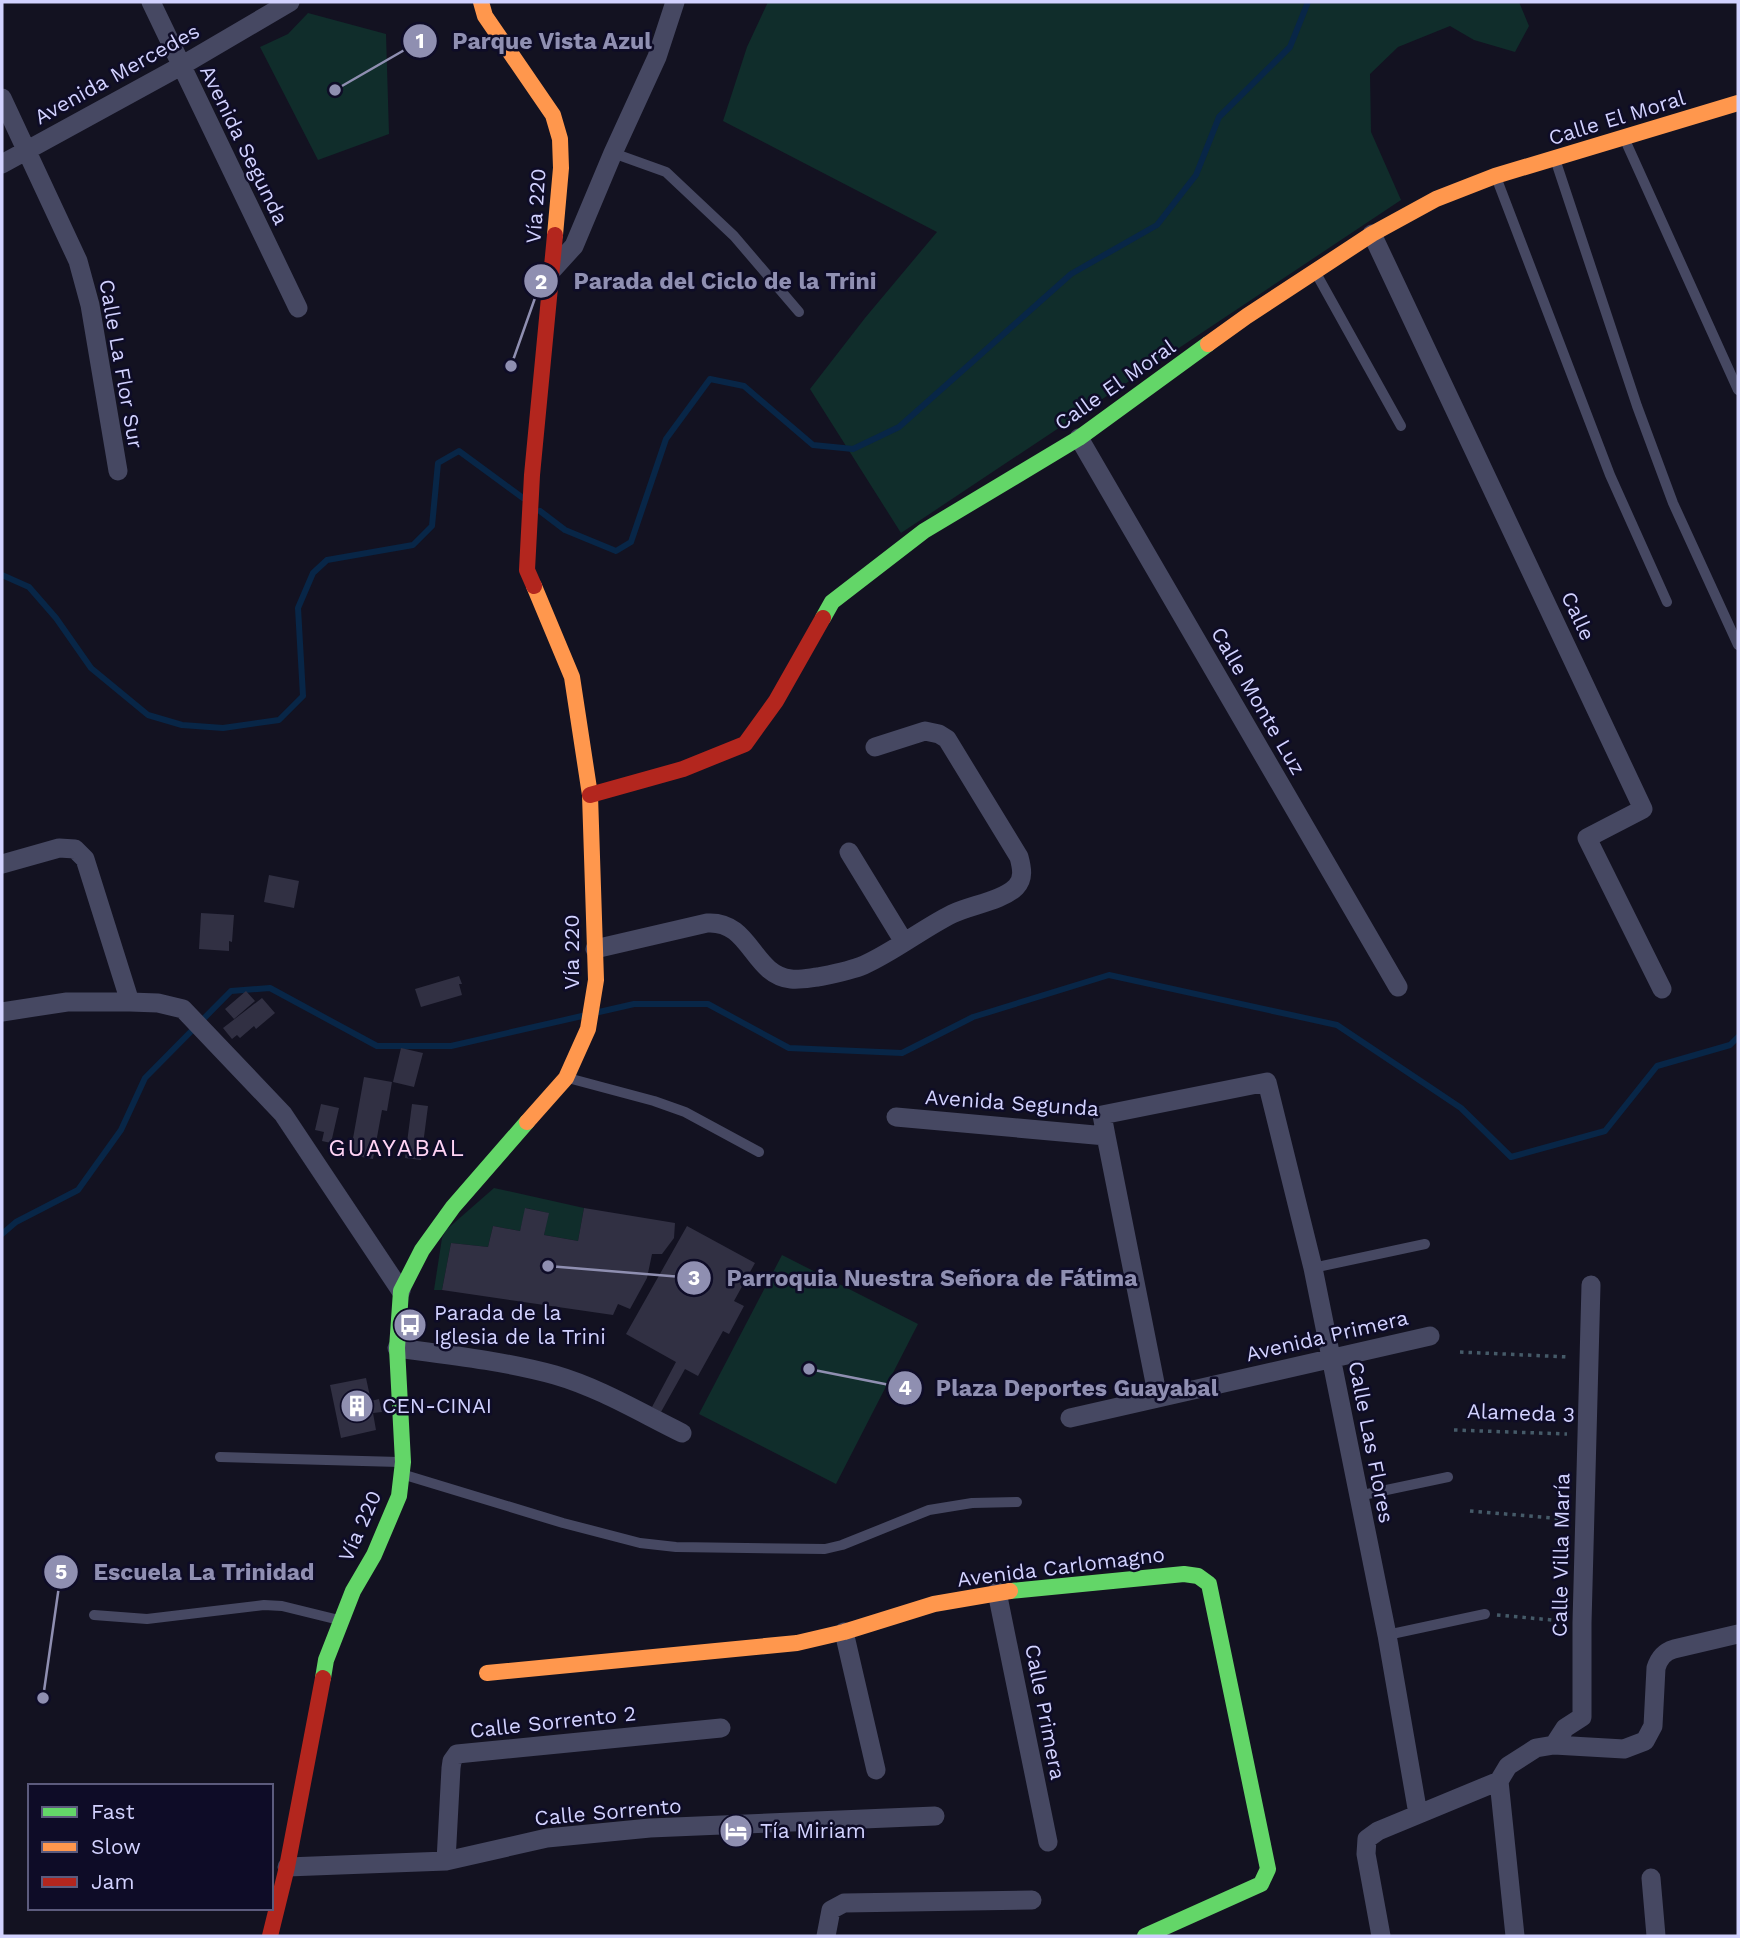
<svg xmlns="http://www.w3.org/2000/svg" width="1740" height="1938" font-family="'Work Sans',sans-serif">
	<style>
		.green { fill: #102d2b }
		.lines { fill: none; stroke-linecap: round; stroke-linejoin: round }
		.stream { stroke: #082647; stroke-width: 6 }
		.building { fill: #313043 }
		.path { stroke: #455a68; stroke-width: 3.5; stroke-dasharray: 3.5 5; stroke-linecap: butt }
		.lane { stroke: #464862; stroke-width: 10 }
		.street { stroke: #464862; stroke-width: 19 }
		.fast { stroke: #63d668; stroke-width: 16 }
		.slow { stroke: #ff974d; stroke-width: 16 }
		.jam { stroke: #b3261e; stroke-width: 16 }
		.labels { text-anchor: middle; stroke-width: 5; stroke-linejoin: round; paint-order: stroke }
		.street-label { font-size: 21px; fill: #d2d2ff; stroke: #0e0c27 }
		.poi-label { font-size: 21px; fill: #d2d2ff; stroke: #0e0c27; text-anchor: start }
		.quarter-label { font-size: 24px; letter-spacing: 2px; fill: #ffd4f4; stroke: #0e0c27 }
		.leader { fill: none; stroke: #8f8fb1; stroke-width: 2.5 }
		.callout-dot { fill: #8f8fb1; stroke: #0e0c27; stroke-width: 2.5 }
		.mark-label { font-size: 21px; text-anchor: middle; font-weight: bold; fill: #fff }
		.callout-label { font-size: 23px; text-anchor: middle; font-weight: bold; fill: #8f8fb1; stroke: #0e0c27; stroke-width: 5; stroke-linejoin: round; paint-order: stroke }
	</style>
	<rect width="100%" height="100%" fill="#131221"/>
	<!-- green -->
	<path class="green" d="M 768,2 L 1519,2 L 1529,26 L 1515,52 L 1474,40 L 1450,26 L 1398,47 L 1370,74 L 1371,132 L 1401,200 L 901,533 L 810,389 L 865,318 L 937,232 L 723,121 L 747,47 Z
		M 308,13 L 386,34 L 389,134 L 318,160 L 260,47 L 288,34 Z
		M 494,1188 L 584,1208 L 578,1241 L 544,1235 L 548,1213 L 526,1208 L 520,1231 L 493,1226 L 488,1247 L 451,1243 L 442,1290 L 434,1290 L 442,1238 L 446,1230 Z
		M 782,1255 L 918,1324 L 836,1484 L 699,1414 Z"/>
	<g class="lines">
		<!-- stream -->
		<path class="stream" d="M 540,511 L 565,530 L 616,551 L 631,542 L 666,439 L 710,379 L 744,386 L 813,445 L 853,449 L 899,427 L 1071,274 L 1157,225 L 1196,175 L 1219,117 L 1290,47 L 1308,2
			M 2,575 L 29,587 L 56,618 L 91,668 L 148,715 L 182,725 L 223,728 L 279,720 L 303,696 L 298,608 L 313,573 L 327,560 L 413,545 L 432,526 L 438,463 L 459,451 L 523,498
			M 599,1012 L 634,1004 L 708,1004 L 789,1048 L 902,1053 L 973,1017 L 1109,975 L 1337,1025 L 1461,1108 L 1511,1157 L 1605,1131 L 1657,1066 L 1730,1045 L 1738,1037
			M 2,1234 L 16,1222 L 78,1190 L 121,1130 L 145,1078 L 231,991 L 270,988 L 377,1046 L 451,1046 L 582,1016"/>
	</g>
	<!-- building -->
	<path class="building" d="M 269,875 L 299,881 L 294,908 L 264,902 Z
		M 201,913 L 234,915 L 232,942 L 229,941 L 229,951 L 199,949 Z
		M 459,976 L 462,984 L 459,984 L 462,995 L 421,1007 L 415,989 Z
		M 246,991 L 255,1001 L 234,1019 L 225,1009 Z
		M 262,998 L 275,1013 L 256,1029 L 254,1026 L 240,1038 L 237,1035 L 232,1039 L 223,1028 Z
		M 401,1048 L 423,1053 L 414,1087 L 393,1082 Z
		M 364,1077 L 392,1082 L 387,1111 L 382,1110 L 373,1159 L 350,1155 Z
		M 321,1104 L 339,1108 L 331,1143 L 322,1141 L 324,1132 L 315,1130 Z
		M 412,1104 L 428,1106 L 421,1160 L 405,1158 Z
		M 525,1208 L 549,1213 L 544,1235 L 578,1241 L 584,1208 L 675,1223 L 674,1238 L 662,1254 L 652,1254 L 647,1278 L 630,1309 L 618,1304 L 613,1315 L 442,1290 L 451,1243 L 488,1247 L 493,1226 L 520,1231 Z
		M 687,1226 L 755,1263 L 734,1301 L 744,1306 L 729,1334 L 723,1331 L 698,1376 L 685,1369 L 661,1412 L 652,1407 L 676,1362 L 626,1334 Z
		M 366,1378 L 371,1401 L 379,1399 L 382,1412 L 373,1413 L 376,1430 L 341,1438 L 330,1385 Z"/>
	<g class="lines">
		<!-- path -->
		<path class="path" d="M 1460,1352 L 1569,1357
			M 1454,1430 L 1567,1434
			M 1470,1511 L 1565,1519
			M 1497,1615 L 1563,1621"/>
		<!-- lane -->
		<path class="lane" d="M 1625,140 L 1738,390
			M 613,153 L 666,172 L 734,236 L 799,312
			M 1555,159 L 1637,406 L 1673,503 L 1738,645
			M 1496,177 L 1610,475 L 1667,602
			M 1317,275 L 1401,426
			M 568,1078 L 654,1101 L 685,1112 L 759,1152
			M 1313,1268 L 1425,1244
			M 220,1457 L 399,1462
			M 405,1475 L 563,1523 L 640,1543 L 676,1547 L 825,1549 L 842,1545 L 929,1510 L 972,1503 L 1017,1502
			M 1358,1496 L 1448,1477
			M 94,1615 L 147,1619 L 264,1605 L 282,1606 L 339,1620
			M 1387,1635 L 1485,1614"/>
		<!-- street -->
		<path class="street" d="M 151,2 L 298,308
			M 2,98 L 78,261 L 90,305 L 118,471
			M 2,164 L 181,66 L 290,2
			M 1372,234 L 1643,809 L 1587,838 L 1662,989
			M 553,269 L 574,246 L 613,153 L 657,57 L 675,2
			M 1079,438 L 1398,987
			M 849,852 L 904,942
			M 2,864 L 59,848 L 75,849 L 85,859 L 130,1002 L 158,1003 L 183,1009 L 283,1114 L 401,1291
			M 595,949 L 707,923 C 751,920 752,975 791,979 C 800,980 809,978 818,977 C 833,974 850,971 864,965 C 895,951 922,929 952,914 C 971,905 1002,901 1016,887 C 1024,879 1022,868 1019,857 L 947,739 L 939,734 L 925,731 L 875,747
			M 2,1012 L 67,1002 L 130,1002
			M 896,1117 L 1106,1136 L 1102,1115 L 1267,1082 L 1313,1268 L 1387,1635 L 1418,1814
			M 1106,1136 L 1158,1398
			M 397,1348 C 450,1355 504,1361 555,1375 C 600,1388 641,1413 682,1433
			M 1070,1418 L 1430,1336
			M 997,1592 L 1048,1842
			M 844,1632 L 876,1770
			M 1554,1745 L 1624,1749 L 1645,1741 L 1653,1726 L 1656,1668 C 1659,1658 1664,1652 1674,1649 L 1738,1634
			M 1499,1781 L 1508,1766 L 1536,1748 L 1554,1745 L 1565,1728 L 1582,1717 L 1582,1623 L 1591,1285
			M 446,1861 L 451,1768 L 452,1761 L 457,1754 L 721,1728
			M 287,1867 L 446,1861 L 547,1838 L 650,1828 L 935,1816
			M 1651,1878 L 1656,1936
			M 826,1936 L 831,1910 L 844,1903 L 1032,1900
			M 1381,1936 L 1366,1854 L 1367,1839 L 1378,1831 L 1499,1781 L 1515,1936"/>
		<!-- fast -->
		<path class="fast" d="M 823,618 L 832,602 L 924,531 L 1079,438 L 1208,344
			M 1010,1591 L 1184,1574 L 1198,1576 L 1209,1584 L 1268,1869 L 1261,1884 L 1145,1936
			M 323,1678 L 326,1660 L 353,1591 L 374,1555 L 399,1496 L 403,1462 L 397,1348 L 401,1291 L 422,1250 L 453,1207 L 527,1122"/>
		<!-- slow -->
		<path class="slow" d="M 481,2 L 485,16 L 553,115 L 560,139 L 561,168 L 555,235
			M 1208,344 L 1247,316 L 1372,234 L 1436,199 L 1495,176 L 1738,103
			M 527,1122 L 566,1078 L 588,1029 L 596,980 L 590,795 L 572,677 L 534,586
			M 487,1673 L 797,1643 L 844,1632 L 934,1604 L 1010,1591"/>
		<!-- jam -->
		<path class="jam" d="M 534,586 L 527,570 L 532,475 L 555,235
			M 590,795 L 683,769 L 745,744 L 776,701 L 823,618
			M 270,1936 L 287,1867 L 323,1678"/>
	</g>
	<!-- icons -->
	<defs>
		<symbol id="bus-disc" viewBox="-11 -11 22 22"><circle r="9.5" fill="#8f8fb1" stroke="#0e0c27"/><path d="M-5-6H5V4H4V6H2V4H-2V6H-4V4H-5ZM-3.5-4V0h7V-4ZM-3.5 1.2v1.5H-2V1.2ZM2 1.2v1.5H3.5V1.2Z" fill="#fff"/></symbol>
		<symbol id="building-disc" viewBox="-11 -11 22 22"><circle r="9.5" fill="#8f8fb1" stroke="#0e0c27"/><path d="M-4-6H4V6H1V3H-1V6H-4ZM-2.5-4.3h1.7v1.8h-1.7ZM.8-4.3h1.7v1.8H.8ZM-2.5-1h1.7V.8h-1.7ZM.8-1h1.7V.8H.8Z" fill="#fff"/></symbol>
		<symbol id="hotel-disc" viewBox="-11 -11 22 22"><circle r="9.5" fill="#8f8fb1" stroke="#0e0c27"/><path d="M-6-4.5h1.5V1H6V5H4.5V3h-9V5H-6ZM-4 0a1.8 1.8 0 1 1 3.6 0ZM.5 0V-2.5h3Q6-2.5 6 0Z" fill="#fff"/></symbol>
	</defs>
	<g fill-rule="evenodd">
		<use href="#bus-disc" x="391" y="1306" width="38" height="38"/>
		<use href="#building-disc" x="338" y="1387" width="38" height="38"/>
		<use href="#hotel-disc" x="717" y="1812" width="38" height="38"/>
	</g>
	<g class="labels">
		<!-- street labels -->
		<g class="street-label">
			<text transform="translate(117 74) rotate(-29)" y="7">Avenida Mercedes</text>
			<text transform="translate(1617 118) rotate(-17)" y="7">Calle El Moral</text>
			<text transform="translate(244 145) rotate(64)" y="7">Avenida Segunda</text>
			<text transform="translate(536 206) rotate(-86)" y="7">Vía 220</text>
			<text transform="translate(121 364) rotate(80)" y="7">Calle La Flor Sur</text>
			<text transform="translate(1115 385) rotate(-35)" y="7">Calle El Moral</text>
			<text transform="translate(1578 616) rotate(65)" y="7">Calle</text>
			<text transform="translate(1258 701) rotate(60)" y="7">Calle Monte Luz</text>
			<text transform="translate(572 952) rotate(-90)" y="7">Vía 220</text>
			<text transform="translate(1012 1103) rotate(4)" y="7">Avenida Segunda</text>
			<text transform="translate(1327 1336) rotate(-13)" y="7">Avenida Primera</text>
			<text transform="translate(1521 1413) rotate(2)" y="7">Alameda 3</text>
			<text transform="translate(1371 1442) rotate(79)" y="7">Calle Las Flores</text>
			<text transform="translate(360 1526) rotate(-66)" y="7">Vía 220</text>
			<text transform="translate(1561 1555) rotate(-89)" y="7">Calle Villa María</text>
			<text transform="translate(1061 1567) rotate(-7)" y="7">Avenida Carlomagno</text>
			<text transform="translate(1045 1712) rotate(79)" y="7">Calle Primera</text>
			<text transform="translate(553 1722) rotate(-6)" y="7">Calle Sorrento 2</text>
			<text transform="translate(608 1812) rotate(-5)" y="7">Calle Sorrento</text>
		</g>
		<!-- poi labels -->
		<g class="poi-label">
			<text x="434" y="1320">Parada de la<tspan x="434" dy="24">Iglesia de la Trini</tspan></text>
			<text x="382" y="1413">CEN-CINAI</text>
			<text x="760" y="1838">Tía Miriam</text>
		</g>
		<!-- quarter labels -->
		<g class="quarter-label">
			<text x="397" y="1156">GUAYABAL</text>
		</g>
	</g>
	<!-- callouts -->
	<path class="leader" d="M335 90L420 41M511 366L541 281M548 1266L694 1278M809 1369L905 1388M43 1698L61 1572"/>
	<g class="callout-dot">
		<circle cx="335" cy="90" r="7"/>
		<circle cx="511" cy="366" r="7"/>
		<circle cx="548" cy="1266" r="7"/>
		<circle cx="809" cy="1369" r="7"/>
		<circle cx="43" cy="1698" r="7"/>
		<circle cx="420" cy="41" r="18"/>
		<circle cx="541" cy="281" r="18"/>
		<circle cx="694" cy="1278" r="18"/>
		<circle cx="905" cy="1388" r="18"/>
		<circle cx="61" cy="1572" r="18"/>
	</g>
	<g class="mark-label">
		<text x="420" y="48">1</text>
		<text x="541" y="289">2</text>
		<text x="694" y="1285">3</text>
		<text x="905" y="1395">4</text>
		<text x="61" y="1579">5</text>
	</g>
	<g class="callout-label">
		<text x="552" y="49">Parque Vista Azul</text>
		<text x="725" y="289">Parada del Ciclo de la Trini</text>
		<text x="932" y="1286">Parroquia Nuestra Señora de Fátima</text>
		<text x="1077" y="1396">Plaza Deportes Guayabal</text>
		<text x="204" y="1580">Escuela La Trinidad</text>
	</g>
	<!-- border -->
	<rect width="1740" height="1938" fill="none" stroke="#d2d2ff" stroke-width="7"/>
	<!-- legend -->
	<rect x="28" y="1784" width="245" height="126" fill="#0e0c27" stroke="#5c5b7d" stroke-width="2"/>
	<rect x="42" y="1807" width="35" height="10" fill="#63d668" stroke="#5c5b7d" stroke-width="2"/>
	<text x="91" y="1819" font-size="21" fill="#d2d2ff">Fast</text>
	<rect x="42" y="1842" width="35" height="10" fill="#ff974d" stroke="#5c5b7d" stroke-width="2"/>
	<text x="91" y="1854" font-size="21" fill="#d2d2ff">Slow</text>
	<rect x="42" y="1877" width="35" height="10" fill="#b3261e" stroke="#5c5b7d" stroke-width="2"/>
	<text x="91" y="1889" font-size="21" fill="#d2d2ff">Jam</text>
</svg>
